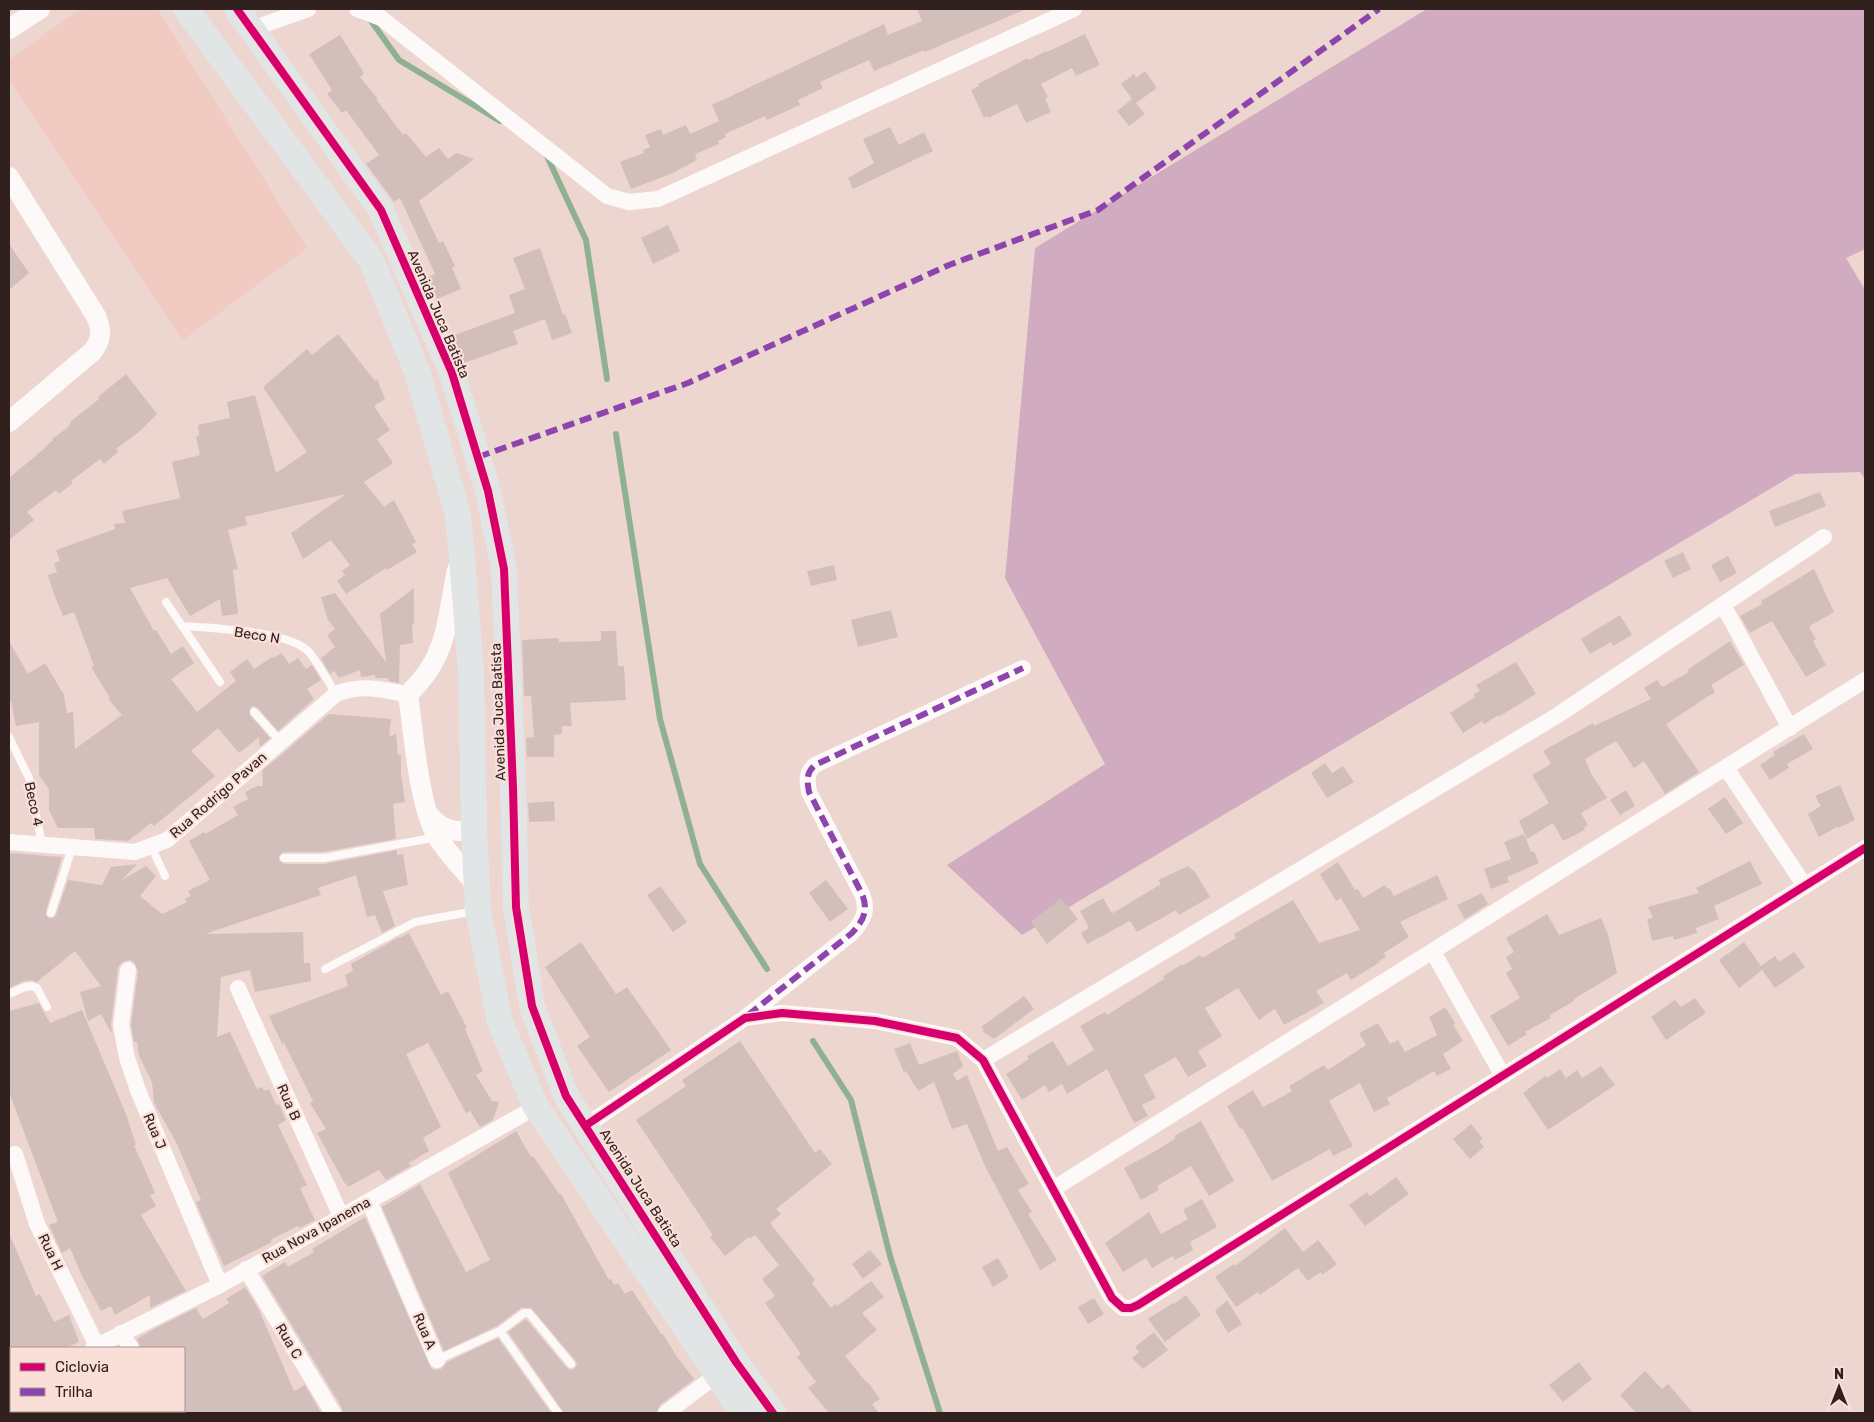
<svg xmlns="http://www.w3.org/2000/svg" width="1874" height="1422" font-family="Rubik,sans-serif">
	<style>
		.built { fill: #f1cac1 }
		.forest { fill: #d1abbf }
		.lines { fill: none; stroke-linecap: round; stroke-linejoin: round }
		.stream { stroke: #90b092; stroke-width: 6 }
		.building { fill: #d2bfbb }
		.service { stroke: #fcf9f8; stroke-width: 8 }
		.minor { stroke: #fcf9f8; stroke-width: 16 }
		.tertiary { stroke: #fcf9f8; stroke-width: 20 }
		.primary { stroke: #e1e5e6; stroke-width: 26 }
		.quiet { stroke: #8e44ad; stroke-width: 6; stroke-dasharray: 12 6; stroke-linecap: butt }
		.cycleway-casing { stroke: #fadfd9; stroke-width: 11 }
		.cycleway { stroke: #d6006c; stroke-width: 8 }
		.labels { text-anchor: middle; stroke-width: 4.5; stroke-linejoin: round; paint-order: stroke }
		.street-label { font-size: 14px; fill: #31211e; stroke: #fadfd9 }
	</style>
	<rect width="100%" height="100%" fill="#edd6d0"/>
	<!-- built -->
	<path class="built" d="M 84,9 L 157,9 L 307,248 L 183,340 L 9,80 L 9,60 L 66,19 Z"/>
	<!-- forest -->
	<path class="forest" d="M 1427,9 L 1865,9 L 1865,249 L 1846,258 L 1865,290 L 1865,479 L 1860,472 L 1795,474 L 1022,935 L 947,865 L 1105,764 L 1005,578 L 1035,248 Z"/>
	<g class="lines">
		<!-- stream -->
		<path class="stream" d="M 369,18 L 399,60 L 500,121
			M 546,154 L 586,240 L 607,379
			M 616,434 L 660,719 L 700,864 L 767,969
			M 813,1041 L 851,1100 L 890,1256 L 940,1413"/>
	</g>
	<!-- building -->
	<path class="building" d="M 917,9 L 1026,9 L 925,52 L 924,50 L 874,71 L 869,60 L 820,82 L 823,88 L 798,100 L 800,105 L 767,120 L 765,116 L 725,134 L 712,105 L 884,24 L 888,35 L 922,21 Z
		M 1085,34 L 1100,65 L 1076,76 L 1072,68 L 1041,84 L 1048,97 L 1045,99 L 1051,112 L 1026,123 L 1017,104 L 988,118 L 987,116 L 984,118 L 971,90 L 979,86 L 978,84 L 1028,58 L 1029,60 L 1046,51 L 1047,52 Z
		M 340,35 L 364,73 L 360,77 L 378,99 L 376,99 L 403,135 L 406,133 L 426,157 L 439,148 L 448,159 L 456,153 L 474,159 L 419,201 L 439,243 L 443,241 L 455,266 L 452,268 L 461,289 L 437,299 L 428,277 L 435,274 L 400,198 L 394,202 L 366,164 L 379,155 L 346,110 L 342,113 L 327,94 L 332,90 L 309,54 Z
		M 1145,71 L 1157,88 L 1136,103 L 1145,114 L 1129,126 L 1117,111 L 1132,99 L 1121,84 L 1134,74 L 1136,78 Z
		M 719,121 L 726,137 L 718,141 L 719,144 L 695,154 L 697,160 L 673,173 L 631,189 L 620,162 L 644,153 L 643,150 L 650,147 L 645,135 L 661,129 L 663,135 L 686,125 L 690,134 Z
		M 890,127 L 899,145 L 924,132 L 933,151 L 853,189 L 848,178 L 874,163 L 863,139 Z
		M 668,225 L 680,251 L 653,264 L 641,238 Z
		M 9,244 L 29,273 L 9,290 Z
		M 540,248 L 563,315 L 565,314 L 572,333 L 552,340 L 545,319 L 513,331 L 518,344 L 464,363 L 452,336 L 515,313 L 509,295 L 525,289 L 513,258 Z
		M 338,334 L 375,381 L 377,379 L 385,399 L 374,406 L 390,430 L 377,439 L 393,463 L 364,482 L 384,507 L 394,500 L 416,542 L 412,544 L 417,552 L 387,570 L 386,568 L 346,594 L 337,581 L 345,575 L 342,571 L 350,565 L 331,540 L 303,559 L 291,533 L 346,494 L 245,517 L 247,525 L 228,530 L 238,569 L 233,570 L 238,614 L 222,616 L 220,599 L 190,616 L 167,578 L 130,588 L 154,631 L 156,630 L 171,654 L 183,646 L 194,663 L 171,679 L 197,712 L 236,681 L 230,672 L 247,659 L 254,669 L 272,657 L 273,658 L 282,653 L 289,664 L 298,658 L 306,669 L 312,665 L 321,680 L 307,689 L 314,699 L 278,731 L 258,708 L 253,706 L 250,708 L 250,715 L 270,738 L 260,747 L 259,737 L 239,753 L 218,728 L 191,751 L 215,776 L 154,826 L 151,823 L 128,841 L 95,839 L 94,828 L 58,828 L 49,810 L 49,789 L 39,775 L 39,722 L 16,726 L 11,701 L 9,702 L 9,641 L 28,674 L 45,663 L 64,695 L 67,713 L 73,712 L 75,749 L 122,715 L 108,699 L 110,698 L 91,667 L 94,666 L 74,612 L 63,616 L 54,594 L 48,575 L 57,572 L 54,563 L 60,561 L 56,550 L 115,529 L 114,524 L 125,523 L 122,511 L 180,498 L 172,462 L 200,455 L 196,437 L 199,436 L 198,425 L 230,418 L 227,402 L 255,395 L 276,473 L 307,452 L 263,387 L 307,349 L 312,355 Z
		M 126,374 L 157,414 L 140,431 L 116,449 L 118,452 L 104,464 L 100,459 L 71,481 L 73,483 L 59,494 L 56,490 L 27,512 L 34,520 L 9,540 L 9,478 L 45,448 L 45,447 L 53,440 L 52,439 L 67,428 L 71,423 L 70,422 L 99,399 L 98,397 Z
		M 1820,492 L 1826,506 L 1775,527 L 1769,511 Z
		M 1683,552 L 1691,569 L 1673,578 L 1664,561 Z
		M 1728,556 L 1737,573 L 1720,582 L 1711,565 Z
		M 834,565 L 837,580 L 811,586 L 807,571 Z
		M 1814,569 L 1834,612 L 1810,626 L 1810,629 L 1816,639 L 1813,641 L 1826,665 L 1806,677 L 1772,621 L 1750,633 L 1740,616 L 1762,604 L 1761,601 Z
		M 414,588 L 414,624 L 412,624 L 413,643 L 400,645 L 399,683 L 389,681 L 388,678 L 375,678 L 375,675 L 361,677 L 360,670 L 339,678 L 334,671 L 330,674 L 321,658 L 335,647 L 327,635 L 335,629 L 328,620 L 321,597 L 335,593 L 386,662 L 380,614 Z
		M 891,610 L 898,637 L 858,647 L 851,620 Z
		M 1620,615 L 1632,635 L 1613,646 L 1611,642 L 1590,654 L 1581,639 Z
		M 601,631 L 616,631 L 618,666 L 624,666 L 626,700 L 570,703 L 572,726 L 562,726 L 562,734 L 554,735 L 554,757 L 527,757 L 526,738 L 534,737 L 531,696 L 524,696 L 522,640 L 559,638 L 559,642 L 601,641 Z
		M 1730,641 L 1744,665 L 1711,685 L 1715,692 L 1666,724 L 1699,772 L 1665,794 L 1644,761 L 1634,768 L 1616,741 L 1585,759 L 1591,773 L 1607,798 L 1581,813 L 1588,825 L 1584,828 L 1585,830 L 1563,841 L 1553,823 L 1527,839 L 1519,821 L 1549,803 L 1532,775 L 1551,764 L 1543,751 L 1593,723 L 1594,726 L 1651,699 L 1644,688 L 1657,680 L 1662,687 L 1689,672 L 1687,670 Z
		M 1516,662 L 1536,694 L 1500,716 L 1497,716 L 1484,724 L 1482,721 L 1463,733 L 1450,713 L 1475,697 L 1474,694 L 1480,691 L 1476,685 Z
		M 329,714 L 391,719 L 389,737 L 396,734 L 398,755 L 401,755 L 401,774 L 405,802 L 393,804 L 396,839 L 323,852 L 284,852 L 279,856 L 279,860 L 284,864 L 324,864 L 397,850 L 397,855 L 403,854 L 408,885 L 383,891 L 395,926 L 382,933 L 375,915 L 367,917 L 356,875 L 318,888 L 321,895 L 205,934 L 303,932 L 304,963 L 310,963 L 311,981 L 255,992 L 250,970 L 221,977 L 217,1037 L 230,1032 L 257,1089 L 262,1087 L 264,1091 L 269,1089 L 276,1105 L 279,1104 L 286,1120 L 278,1125 L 307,1185 L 300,1188 L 315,1220 L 300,1228 L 298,1226 L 270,1240 L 272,1242 L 224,1266 L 200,1212 L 196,1202 L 201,1200 L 177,1144 L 154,1103 L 152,1082 L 139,1056 L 137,1042 L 134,1042 L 131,1025 L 138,971 L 134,962 L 130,960 L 125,961 L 120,964 L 118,968 L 111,1024 L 112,1034 L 101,1014 L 88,1021 L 80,992 L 101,986 L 75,951 L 37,982 L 31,980 L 24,981 L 9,988 L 9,853 L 62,857 L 46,911 L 46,915 L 49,918 L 53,918 L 56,915 L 68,880 L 102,885 L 111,867 L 137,864 L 122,880 L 146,866 L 156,876 L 140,896 L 162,914 L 187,902 L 185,899 L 191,896 L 188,891 L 210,880 L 189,841 L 204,832 L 205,834 L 238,815 L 233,807 L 248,799 L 245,792 L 257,786 L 263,786 L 262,771 Z
		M 1804,734 L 1813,749 L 1787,764 L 1789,768 L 1770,780 L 1760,765 L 1775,755 L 1773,752 Z
		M 1325,763 L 1332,773 L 1343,766 L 1354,782 L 1327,798 L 1311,773 Z
		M 1840,785 L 1855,820 L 1838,828 L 1837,827 L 1819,837 L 1808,814 L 1821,806 L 1815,796 Z
		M 1626,790 L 1635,806 L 1620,815 L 1610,800 Z
		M 1725,797 L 1743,823 L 1726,834 L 1708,809 Z
		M 554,801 L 555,821 L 529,822 L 528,803 Z
		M 1524,834 L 1531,852 L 1534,851 L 1539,863 L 1507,877 L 1509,882 L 1491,889 L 1484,869 L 1511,859 L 1504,842 Z
		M 1750,861 L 1762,884 L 1714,906 L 1719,919 L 1696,928 L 1697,933 L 1674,940 L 1673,936 L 1652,941 L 1647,919 L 1653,918 L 1648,907 L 1699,893 L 1696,888 Z
		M 1338,862 L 1355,890 L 1358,889 L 1363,898 L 1385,885 L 1387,889 L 1389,888 L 1394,896 L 1437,875 L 1448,899 L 1400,922 L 1409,937 L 1384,953 L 1386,957 L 1379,961 L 1380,962 L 1351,980 L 1347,973 L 1316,991 L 1324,1003 L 1284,1025 L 1275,1009 L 1259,1020 L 1238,988 L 1205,1008 L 1222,1036 L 1198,1051 L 1207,1066 L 1188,1077 L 1176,1057 L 1144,1075 L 1156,1098 L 1142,1105 L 1148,1116 L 1134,1123 L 1107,1069 L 1067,1094 L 1062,1084 L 1049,1092 L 1045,1085 L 1022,1100 L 1006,1074 L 1029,1059 L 1027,1056 L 1053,1041 L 1068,1066 L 1094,1050 L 1080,1026 L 1105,1012 L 1107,1015 L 1164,979 L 1163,976 L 1182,964 L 1182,966 L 1200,955 L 1202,958 L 1236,938 L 1234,934 L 1293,900 L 1319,943 L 1360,930 L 1341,898 L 1336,901 L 1320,874 Z
		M 1188,866 L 1195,872 L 1210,897 L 1179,915 L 1176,910 L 1137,932 L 1130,921 L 1087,944 L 1081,933 L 1089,928 L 1080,911 L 1103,898 L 1111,912 L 1113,913 L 1161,884 L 1158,880 Z
		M 826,880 L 848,909 L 830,922 L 809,893 Z
		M 660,886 L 687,922 L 673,932 L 647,895 Z
		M 1482,893 L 1488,904 L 1465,919 L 1457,905 Z
		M 1061,898 L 1078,919 L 1047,944 L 1031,922 Z
		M 1547,914 L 1559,935 L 1601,918 L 1608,934 L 1617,973 L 1574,999 L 1574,1001 L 1550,1015 L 1551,1018 L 1525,1032 L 1527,1034 L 1508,1046 L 1490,1016 L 1520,998 L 1506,973 L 1512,969 L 1506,957 L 1514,952 L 1506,938 Z
		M 409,933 L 441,995 L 448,991 L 467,1028 L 465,1029 L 483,1071 L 476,1075 L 492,1101 L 499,1102 L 493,1120 L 480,1127 L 470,1111 L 466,1113 L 428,1043 L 406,1054 L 441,1127 L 423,1138 L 429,1151 L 409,1163 L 411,1166 L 386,1180 L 379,1170 L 348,1187 L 346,1183 L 345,1184 L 317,1133 L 326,1129 L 310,1103 L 313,1101 L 284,1043 L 282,1044 L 269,1016 L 348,986 L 345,975 L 353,971 L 351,964 L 399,937 L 399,938 Z
		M 581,942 L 616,994 L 627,987 L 671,1050 L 609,1092 L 577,1046 L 590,1037 L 545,967 Z
		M 1744,942 L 1761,966 L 1775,956 L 1779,962 L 1794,952 L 1805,967 L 1775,988 L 1762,970 L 1739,988 L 1719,960 Z
		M 1024,996 L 1034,1009 L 994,1039 L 982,1031 L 984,1029 L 981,1027 Z
		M 1695,998 L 1706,1013 L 1666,1040 L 1651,1017 L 1675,1000 L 1681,1007 Z
		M 39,1003 L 50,1023 L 82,1010 L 126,1114 L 136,1145 L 134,1145 L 155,1193 L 150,1195 L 156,1206 L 141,1215 L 186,1291 L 150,1308 L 150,1295 L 115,1315 L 111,1306 L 101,1311 L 82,1276 L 70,1248 L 62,1253 L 49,1225 L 58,1222 L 9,1092 L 9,1011 Z
		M 1445,1007 L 1455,1023 L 1453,1025 L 1463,1041 L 1443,1054 L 1451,1069 L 1437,1076 L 1434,1071 L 1387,1098 L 1390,1104 L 1374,1112 L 1360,1083 L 1329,1101 L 1353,1146 L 1333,1156 L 1330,1149 L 1272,1181 L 1242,1128 L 1240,1129 L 1227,1106 L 1253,1090 L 1263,1107 L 1292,1091 L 1289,1086 L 1324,1065 L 1328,1070 L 1366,1045 L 1359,1033 L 1378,1023 L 1390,1044 L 1398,1040 L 1405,1052 L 1437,1035 L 1429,1017 Z
		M 740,1041 L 815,1153 L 820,1149 L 832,1164 L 776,1209 L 781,1214 L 770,1223 L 815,1280 L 812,1283 L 831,1308 L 836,1304 L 837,1306 L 871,1281 L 884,1297 L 862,1313 L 877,1330 L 845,1356 L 867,1383 L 868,1382 L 880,1399 L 872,1404 L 879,1413 L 829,1413 L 808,1388 L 816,1382 L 797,1357 L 801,1354 L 765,1303 L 775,1296 L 762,1279 L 779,1265 L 755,1235 L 750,1239 L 749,1237 L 725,1256 L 710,1237 L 713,1235 L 636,1120 L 686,1086 L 682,1080 Z
		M 910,1043 L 919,1065 L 957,1051 L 963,1066 L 953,1074 L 957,1081 L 967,1075 L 998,1151 L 1007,1147 L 1029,1184 L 1018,1190 L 1032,1212 L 1028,1214 L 1057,1260 L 1040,1270 L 985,1166 L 967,1124 L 952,1129 L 934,1082 L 918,1091 L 906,1071 L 904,1072 L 894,1049 Z
		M 1601,1066 L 1615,1085 L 1548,1130 L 1523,1093 L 1545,1076 L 1547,1078 L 1560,1069 L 1566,1078 L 1577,1070 L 1582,1078 Z
		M 1201,1121 L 1234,1181 L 1209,1196 L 1191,1166 L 1157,1186 L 1159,1190 L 1141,1200 L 1124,1168 L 1157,1150 L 1176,1138 L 1174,1136 Z
		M 1471,1124 L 1483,1139 L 1479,1141 L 1484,1147 L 1470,1159 L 1453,1139 Z
		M 516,1131 L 531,1157 L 533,1156 L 560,1195 L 561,1194 L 609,1280 L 611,1279 L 614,1285 L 618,1283 L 625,1294 L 632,1290 L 662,1335 L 663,1334 L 677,1357 L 694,1379 L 660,1405 L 656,1413 L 564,1413 L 508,1332 L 526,1319 L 567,1368 L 571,1370 L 575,1368 L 577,1364 L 575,1360 L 531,1308 L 521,1308 L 497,1326 L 444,1351 L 382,1207 L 420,1184 L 466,1272 L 490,1260 L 448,1173 Z
		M 1396,1177 L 1409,1194 L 1365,1226 L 1349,1205 L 1367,1192 L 1370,1196 Z
		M 1202,1199 L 1217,1227 L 1190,1242 L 1193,1250 L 1175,1260 L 1173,1256 L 1152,1268 L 1146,1258 L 1123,1272 L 1105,1243 L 1149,1212 L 1161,1234 L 1188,1219 L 1183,1210 Z
		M 365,1217 L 431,1368 L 435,1370 L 441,1369 L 447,1362 L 498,1338 L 551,1413 L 343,1413 L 342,1408 L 323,1376 L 262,1276 L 285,1262 L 288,1267 L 314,1252 L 312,1249 Z
		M 1285,1228 L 1303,1252 L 1318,1240 L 1337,1264 L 1322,1275 L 1321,1272 L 1308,1281 L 1298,1268 L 1260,1295 L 1258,1292 L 1236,1307 L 1215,1277 L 1234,1264 L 1235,1266 Z
		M 9,1233 L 36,1296 L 40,1294 L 54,1322 L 69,1315 L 79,1342 L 66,1348 L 9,1348 Z
		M 870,1250 L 882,1264 L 863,1279 L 852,1264 Z
		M 998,1258 L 1009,1277 L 993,1287 L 982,1267 Z
		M 245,1287 L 259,1310 L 294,1391 L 305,1385 L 321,1413 L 184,1413 L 184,1348 L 141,1348 L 137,1339 L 150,1331 L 196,1308 L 203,1319 L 229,1303 L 226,1299 Z
		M 1186,1295 L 1201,1315 L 1165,1342 L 1148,1319 L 1173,1303 L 1174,1304 Z
		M 1094,1298 L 1104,1314 L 1088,1324 L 1078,1307 Z
		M 1227,1300 L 1242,1324 L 1228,1333 L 1215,1311 Z
		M 1154,1332 L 1168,1350 L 1143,1369 L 1132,1358 L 1139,1352 L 1135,1347 Z
		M 1579,1362 L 1592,1379 L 1563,1402 L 1549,1385 Z
		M 1645,1371 L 1662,1389 L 1668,1384 L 1693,1413 L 1636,1413 L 1620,1395 Z"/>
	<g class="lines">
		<!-- service -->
		<path class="service" d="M 166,602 L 220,682
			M 182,626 C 210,628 290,631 309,652 C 319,664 327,680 336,694
			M 254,712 L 280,741
			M 9,737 L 29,778 L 42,845
			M 151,846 L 165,876
			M 284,858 L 324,858 L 437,837
			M 51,913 L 72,848
			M 325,969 L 415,922 L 475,911
			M 9,994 L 25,987 L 31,986 L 37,988 L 47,1007
			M 500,1331 L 524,1313 L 529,1313 L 571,1364
			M 437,1360 L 500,1331 L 558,1413
			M 9,1405 L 11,1409"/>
		<!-- minor -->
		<path class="minor" d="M 357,9 L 381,18 L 607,196 L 629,202 L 658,199 L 1074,9
			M 252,29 L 308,9
			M 1723,605 L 1790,728
			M 1726,768 L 1805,886
			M 9,842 L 135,852 L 167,840 L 336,694 C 361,684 383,689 408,695
			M 1433,952 L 1503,1076
			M 128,970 L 121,1025 L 127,1058 L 139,1093 L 220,1285
			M 238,988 L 341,1216
			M 746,1017 L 852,933 C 863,921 869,911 862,894 L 809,792 C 807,780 806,773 815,765 L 1023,668
			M 983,1060 L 1558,715 L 1824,537
			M 585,1126 L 745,1018 L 782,1013 L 875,1021 L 957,1038 L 983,1060 L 1112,1298 L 1123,1308 L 1131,1308 L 1138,1305 L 1865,848
			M 15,1154 L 37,1224 L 97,1346
			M 1053,1189 L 1865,680
			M 369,1201 L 437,1360
			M 246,1269 L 333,1413
			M 121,1333 L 131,1348
			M 93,1348 L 220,1285 L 536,1107
			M 9,1395 L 11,1393
			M 169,1411 L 171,1413
			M 666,1413 L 717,1375"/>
		<!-- tertiary -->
		<path class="tertiary" d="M 9,29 L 40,9
			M 9,177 L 96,316 C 102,330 102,340 92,352 L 9,422
			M 457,570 C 450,602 448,643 428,671 C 422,680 415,687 408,695 C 414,734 418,805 438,838 C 449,855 464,870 477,886
			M 429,815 C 442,830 455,834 474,829"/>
		<!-- primary -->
		<path class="primary" d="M 186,9 L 371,260 L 417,371 L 457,511 L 461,545 L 471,673 L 474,829 L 478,910 L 500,1022 L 536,1107 L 743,1413
			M 237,9 L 381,210 L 452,373 L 488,491 L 504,569 L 513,788 L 516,907 L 532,1006 L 566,1096 L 736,1362 L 773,1413"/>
		<!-- quiet -->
		<path class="quiet" d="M 478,457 L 688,383 L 949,265 L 1098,210 L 1379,9
			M 748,1015 L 852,933 C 863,921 869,911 862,894 L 809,792 C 807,780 806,773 815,765 L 1023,668"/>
		<defs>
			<path id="cycleway" d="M 237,9 L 381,210 L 452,373 L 488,491 L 504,569 L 513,788 L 516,907 L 532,1006 L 566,1096 L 736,1362 L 773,1413
				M 585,1126 L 745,1018 L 782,1013 L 875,1021 L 957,1038 L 983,1060 L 1112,1298 L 1123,1308 L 1131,1308 L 1138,1305 L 1865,848"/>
		</defs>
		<!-- cycleway casing -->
		<use href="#cycleway" class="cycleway-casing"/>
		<!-- cycleway -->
		<use href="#cycleway" class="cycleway"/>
	</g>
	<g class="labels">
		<!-- street labels -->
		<g class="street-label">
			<text transform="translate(439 314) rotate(67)" y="5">Avenida Juca Batista</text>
			<text transform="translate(257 635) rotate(9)" y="5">Beco N</text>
			<text transform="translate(498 712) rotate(-92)" y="5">Avenida Juca Batista</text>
			<text transform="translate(218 795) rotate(-41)" y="5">Rua Rodrigo Pavan</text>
			<text transform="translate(34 804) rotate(78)" y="5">Beco 4</text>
			<text transform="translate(289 1102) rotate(66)" y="5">Rua B</text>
			<text transform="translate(155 1131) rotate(67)" y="5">Rua J</text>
			<text transform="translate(641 1188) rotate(57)" y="5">Avenida Juca Batista</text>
			<text transform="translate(316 1230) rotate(-29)" y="5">Rua Nova Ipanema</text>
			<text transform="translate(51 1252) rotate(64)" y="5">Rua H</text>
			<text transform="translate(425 1331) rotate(67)" y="5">Rua A</text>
			<text transform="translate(289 1341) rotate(59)" y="5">Rua C</text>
		</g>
	</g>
	<!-- border -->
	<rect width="1874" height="1422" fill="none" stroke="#31211e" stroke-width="20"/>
	<!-- legend -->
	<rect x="10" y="1347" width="175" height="65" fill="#fadfd9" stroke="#aa938e"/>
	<rect x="20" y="1363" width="25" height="8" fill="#d6006c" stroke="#aa938e"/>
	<text x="55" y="1372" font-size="15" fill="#31211e">Ciclovia</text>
	<rect x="20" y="1388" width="25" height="8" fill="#8e44ad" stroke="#aa938e"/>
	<text x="55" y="1397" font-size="15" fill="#31211e">Trilha</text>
	<!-- north arrow -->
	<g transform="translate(1839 1387)" stroke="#fadfd9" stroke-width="4" paint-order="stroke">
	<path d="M0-4L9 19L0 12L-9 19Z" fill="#31211e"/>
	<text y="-8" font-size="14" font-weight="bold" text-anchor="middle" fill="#31211e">N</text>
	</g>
</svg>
